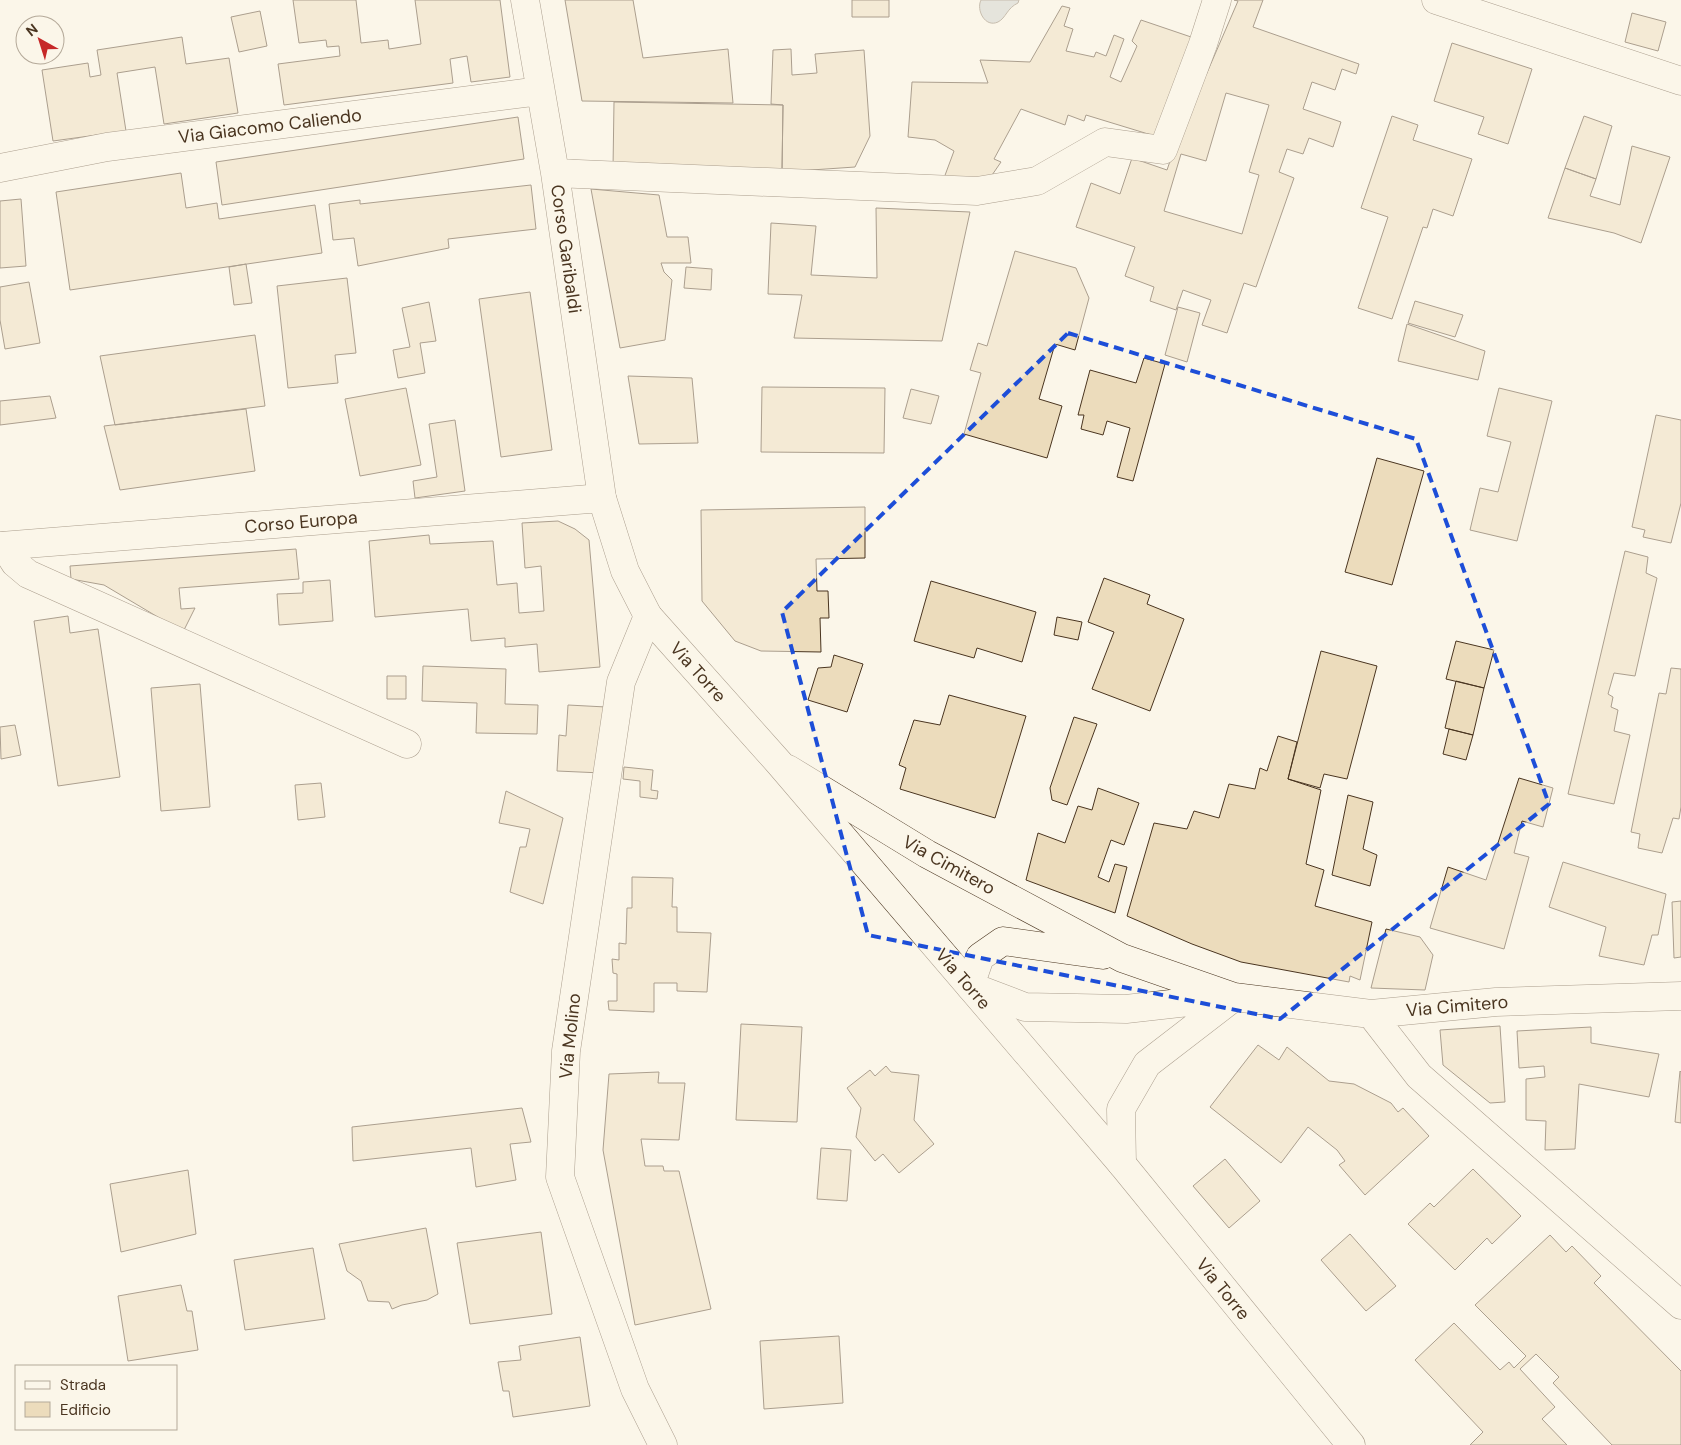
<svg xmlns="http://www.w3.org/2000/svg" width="1681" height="1445" font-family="'DM Sans',sans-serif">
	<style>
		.water { fill: #c9cecd; stroke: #887966 }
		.building { fill: #ecdcbc; stroke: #4a3520; fill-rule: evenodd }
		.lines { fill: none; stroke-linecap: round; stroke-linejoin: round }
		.minor-casing { stroke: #4a3520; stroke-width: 29 }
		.secondary-casing { stroke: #4a3520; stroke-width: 29 }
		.minor { stroke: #fbf6e9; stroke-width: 28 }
		.secondary { stroke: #fbf6e9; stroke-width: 28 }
		.marked { fill: none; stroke: #1d4ed8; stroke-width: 4; stroke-dasharray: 10 6; stroke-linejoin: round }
		.labels { text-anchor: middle; stroke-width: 4; stroke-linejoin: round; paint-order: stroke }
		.street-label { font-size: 18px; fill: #4a3520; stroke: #fbf6e9 }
	</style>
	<rect width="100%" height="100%" fill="#fbf6e9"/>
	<!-- water -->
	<path class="water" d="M 981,0 L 1019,0 L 1018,3 C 1007,8 1006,18 998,22 C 985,28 976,10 981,0 Z"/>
	<!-- building -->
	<path class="building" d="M 293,0 L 356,0 L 361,43 L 388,40 L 389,49 L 421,44 L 415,0 L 500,0 L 510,77 L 471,82 L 467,56 L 450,59 L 453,83 L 284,105 L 278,64 L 340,56 L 339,46 L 327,47 L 326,40 L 299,43 Z
		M 565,0 L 633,0 L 643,58 L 728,49 L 733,103 L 582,101 Z
		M 852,0 L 889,0 L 889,17 L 852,17 Z
		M 1234,0 L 1263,0 L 1253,27 L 1359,64 L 1356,74 L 1342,69 L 1335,90 L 1312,82 L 1303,109 L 1341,122 L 1333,147 L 1309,138 L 1303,154 L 1287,149 L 1279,172 L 1294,178 L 1256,287 L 1244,283 L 1227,333 L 1202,325 L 1211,300 L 1183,290 L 1176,310 L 1150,301 L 1154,287 L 1125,276 L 1135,247 L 1076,227 L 1091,183 L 1120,194 L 1132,158 L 1167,170 L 1200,73 L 1206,75 L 1238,1 ZM 1226,93 L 1269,105 L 1249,172 L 1259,175 L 1242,234 L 1164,211 L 1181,154 L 1206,161 Z
		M 1062,6 L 1070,8 L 1064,26 L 1073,29 L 1066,51 L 1094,57 L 1096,52 L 1106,56 L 1114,35 L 1124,39 L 1110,77 L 1121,82 L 1137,46 L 1132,41 L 1141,20 L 1197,39 L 1158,137 L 1086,115 L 1084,121 L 1068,115 L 1065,125 L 1021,109 L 994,159 L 1001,162 L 990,178 L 944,178 L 954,151 L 935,140 L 908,137 L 912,82 L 988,83 L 980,60 L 1030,62 Z
		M 260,11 L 267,46 L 239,52 L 231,17 Z
		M 1632,13 L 1666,22 L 1658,51 L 1625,42 Z
		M 182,37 L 186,64 L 229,58 L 238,113 L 164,124 L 155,67 L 117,73 L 126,131 L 53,141 L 42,70 L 88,63 L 90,77 L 101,75 L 97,50 Z
		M 1452,43 L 1532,69 L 1508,144 L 1478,134 L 1484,117 L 1434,101 Z
		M 791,49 L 792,75 L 817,73 L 815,54 L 864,50 L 870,136 L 855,167 L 782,172 L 783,105 L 771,104 L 773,50 Z
		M 614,102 L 783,105 L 782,170 L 613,168 Z
		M 1392,116 L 1418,125 L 1413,140 L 1472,159 L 1453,216 L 1433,209 L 1427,228 L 1423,227 L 1392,319 L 1358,308 L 1388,217 L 1361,208 Z
		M 1584,116 L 1612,126 L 1596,179 L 1565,168 Z
		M 518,117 L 524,159 L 222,205 L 216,162 Z
		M 1632,146 L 1670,157 L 1641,243 L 1614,233 L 1548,218 L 1565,168 L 1596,179 L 1590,196 L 1620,205 Z
		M 181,173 L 186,208 L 217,203 L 219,219 L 315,205 L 322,253 L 70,290 L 56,192 Z
		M 531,185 L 536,229 L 448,239 L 449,248 L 358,266 L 354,238 L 333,240 L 329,204 L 360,200 L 360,204 Z
		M 591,189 L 659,195 L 667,237 L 688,237 L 691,263 L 661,263 L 664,272 L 672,280 L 665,340 L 620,348 Z
		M 21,199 L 26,266 L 0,268 L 0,201 Z
		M 876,208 L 970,212 L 942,341 L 794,338 L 802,295 L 768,294 L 771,223 L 816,226 L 811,275 L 877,278 Z
		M 1015,251 L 1076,268 L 1089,298 L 1075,350 L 1055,344 L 1039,399 L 1062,406 L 1047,458 L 964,434 L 981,373 L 970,370 L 978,343 L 987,346 Z
		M 246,264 L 252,303 L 234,305 L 229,267 Z
		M 686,267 L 712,269 L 711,290 L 684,288 Z
		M 347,278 L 356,353 L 335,355 L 338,383 L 288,388 L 277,286 Z
		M 29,282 L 40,343 L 5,349 L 0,320 L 0,287 Z
		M 530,292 L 552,450 L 501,457 L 479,299 Z
		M 1415,301 L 1463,315 L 1455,337 L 1408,323 Z
		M 429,302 L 436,341 L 420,343 L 425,373 L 398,378 L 393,350 L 410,347 L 402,308 Z
		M 1178,307 L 1200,313 L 1187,362 L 1165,355 Z
		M 1407,324 L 1485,351 L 1478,380 L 1398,361 Z
		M 255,335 L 265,406 L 115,425 L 100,356 Z
		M 1144,358 L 1165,364 L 1133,481 L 1117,477 L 1130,428 L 1107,421 L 1103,435 L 1081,429 L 1084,415 L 1078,415 L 1090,370 L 1136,383 Z
		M 628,376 L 692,378 L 698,443 L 639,444 Z
		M 762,387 L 885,388 L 884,453 L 761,452 Z
		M 406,388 L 421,465 L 360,476 L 345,399 Z
		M 1499,388 L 1552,401 L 1517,541 L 1470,530 L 1480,488 L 1498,492 L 1511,442 L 1487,436 Z
		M 911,389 L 939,396 L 931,424 L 903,418 Z
		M 50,396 L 56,418 L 0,425 L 0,401 Z
		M 246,409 L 255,471 L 120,490 L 104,426 Z
		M 1656,415 L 1681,420 L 1681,503 L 1671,543 L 1643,537 L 1645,530 L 1632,527 Z
		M 455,420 L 465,491 L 415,498 L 413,481 L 437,477 L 429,424 Z
		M 1377,458 L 1424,471 L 1392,585 L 1345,572 Z
		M 865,507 L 865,558 L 816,559 L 817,591 L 828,591 L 829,618 L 820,618 L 821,652 L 761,651 L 735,641 L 702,601 L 701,510 Z
		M 558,521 L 575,529 L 589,540 L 600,667 L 539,672 L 537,644 L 505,647 L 505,638 L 471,641 L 468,609 L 375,617 L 369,541 L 429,535 L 430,544 L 493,541 L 497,585 L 517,583 L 519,613 L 544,611 L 541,566 L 525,568 L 522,523 Z
		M 296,549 L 299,579 L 179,588 L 181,609 L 195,608 L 183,632 L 104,585 L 71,579 L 70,566 Z
		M 1625,551 L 1648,557 L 1646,573 L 1657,578 L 1635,676 L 1614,673 L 1608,694 L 1613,697 L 1611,707 L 1618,710 L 1614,731 L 1630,735 L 1614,804 L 1568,794 Z
		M 1104,578 L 1150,595 L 1147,604 L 1184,619 L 1150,711 L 1092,689 L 1114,632 L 1088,622 Z
		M 330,580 L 333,621 L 279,625 L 277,594 L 303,593 L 303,582 Z
		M 931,581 L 1036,612 L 1022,662 L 977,648 L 974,658 L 914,641 Z
		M 68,616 L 70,633 L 98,629 L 120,777 L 58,786 L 34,621 Z
		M 1057,617 L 1082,622 L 1078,640 L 1054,635 Z
		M 1456,641 L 1494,650 L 1484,688 L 1446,679 Z
		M 1321,651 L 1377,666 L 1347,779 L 1324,774 L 1320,788 L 1288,779 Z
		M 834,655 L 863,664 L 847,712 L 808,700 L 818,668 L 831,667 Z
		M 423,666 L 506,669 L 505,704 L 538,705 L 537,734 L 476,733 L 477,703 L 422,701 Z
		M 1671,668 L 1681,669 L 1681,807 L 1679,819 L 1673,818 L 1662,853 L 1638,848 L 1640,834 L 1631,832 L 1659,693 L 1666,694 Z
		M 387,676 L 406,676 L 406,699 L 387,699 Z
		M 1456,681 L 1484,688 L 1473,735 L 1445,728 Z
		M 200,684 L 210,807 L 161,811 L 151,688 Z
		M 949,695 L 1026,716 L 995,818 L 900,789 L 906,768 L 899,765 L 914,720 L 940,725 Z
		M 568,705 L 606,707 L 602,773 L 557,771 L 559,735 L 566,736 Z
		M 1074,717 L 1097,724 L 1067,805 L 1052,800 L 1050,788 Z
		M 15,725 L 21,755 L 1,759 L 0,727 Z
		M 1449,729 L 1473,735 L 1466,760 L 1443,754 Z
		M 1278,736 L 1297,742 L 1288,779 L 1321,790 L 1306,864 L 1324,870 L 1315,906 L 1372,922 L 1360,980 L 1350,976 L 1349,982 L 1241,962 L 1192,944 L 1127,916 L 1154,823 L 1187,829 L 1194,811 L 1219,818 L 1229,784 L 1255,789 L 1260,768 L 1267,771 Z
		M 624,767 L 653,770 L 651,790 L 658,791 L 657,799 L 640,797 L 640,781 L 623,779 Z
		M 1519,778 L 1553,788 L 1543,827 L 1522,821 L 1514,853 L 1529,857 L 1504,949 L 1430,928 L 1448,867 L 1486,880 Z
		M 321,783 L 325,817 L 298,820 L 295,785 Z
		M 1098,788 L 1139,803 L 1124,845 L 1111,840 L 1098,877 L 1109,882 L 1115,864 L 1127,867 L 1115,913 L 1026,880 L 1038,833 L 1065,843 L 1078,806 L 1092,810 Z
		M 506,791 L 563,818 L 543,904 L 510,892 L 520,847 L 526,847 L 530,829 L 499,823 Z
		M 1348,795 L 1373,802 L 1363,849 L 1377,855 L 1370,886 L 1332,875 Z
		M 1563,862 L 1666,894 L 1658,935 L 1652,935 L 1644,965 L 1599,956 L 1606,927 L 1549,907 Z
		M 632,877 L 673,878 L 672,907 L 677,907 L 677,932 L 711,933 L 707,992 L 677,991 L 677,983 L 654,983 L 654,1012 L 609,1010 L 608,1001 L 617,1001 L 617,974 L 613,973 L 612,959 L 619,960 L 619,943 L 626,944 L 627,908 L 632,908 Z
		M 1681,901 L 1681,957 L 1674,958 L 1672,902 Z
		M 1386,929 L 1420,937 L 1433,955 L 1425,990 L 1371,988 Z
		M 741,1024 L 802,1027 L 797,1122 L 736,1120 Z
		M 1500,1026 L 1505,1102 L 1490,1103 L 1443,1065 L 1440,1030 Z
		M 1591,1027 L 1591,1043 L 1659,1054 L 1649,1097 L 1579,1084 L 1575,1149 L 1545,1150 L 1546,1121 L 1526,1120 L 1526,1079 L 1545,1077 L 1544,1066 L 1519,1068 L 1517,1031 Z
		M 1258,1045 L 1279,1060 L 1287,1047 L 1329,1081 L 1354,1084 L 1391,1103 L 1398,1112 L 1403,1108 L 1429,1136 L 1365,1195 L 1339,1165 L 1345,1161 L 1337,1150 L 1308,1127 L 1281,1163 L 1210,1107 Z
		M 886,1066 L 891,1072 L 919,1075 L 914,1120 L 934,1144 L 899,1173 L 883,1154 L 875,1161 L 856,1137 L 861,1108 L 847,1088 L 870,1070 L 875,1076 Z
		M 1680,1071 L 1681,1072 L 1681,1123 L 1675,1122 Z
		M 659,1072 L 658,1083 L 685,1083 L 679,1140 L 641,1139 L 645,1166 L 663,1166 L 664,1171 L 679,1171 L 711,1309 L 635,1325 L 603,1150 L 609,1074 Z
		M 522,1108 L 531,1142 L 510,1144 L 516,1180 L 476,1187 L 471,1148 L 353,1161 L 352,1127 Z
		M 821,1148 L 851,1150 L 847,1201 L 817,1199 Z
		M 1225,1159 L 1260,1201 L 1229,1228 L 1193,1186 Z
		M 1473,1169 L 1521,1216 L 1492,1244 L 1487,1238 L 1455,1270 L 1408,1224 L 1430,1203 L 1434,1207 Z
		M 188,1170 L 196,1234 L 121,1252 L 110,1184 Z
		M 426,1228 L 438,1294 L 427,1300 L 402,1305 L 392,1309 L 389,1302 L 368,1301 L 361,1281 L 347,1271 L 339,1244 Z
		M 541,1232 L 552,1314 L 470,1324 L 457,1243 Z
		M 1350,1234 L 1396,1286 L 1366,1311 L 1321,1260 Z
		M 1550,1235 L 1566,1252 L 1572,1246 L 1601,1276 L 1594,1283 L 1681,1371 L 1681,1445 L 1612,1445 L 1553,1383 L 1559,1377 L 1536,1354 L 1520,1369 L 1555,1407 L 1542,1419 L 1567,1445 L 1470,1445 L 1483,1432 L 1415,1360 L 1454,1323 L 1500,1370 L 1509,1362 L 1514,1368 L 1526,1356 L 1475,1305 Z
		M 313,1248 L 325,1319 L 245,1330 L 234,1260 Z
		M 181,1285 L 187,1311 L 192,1311 L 198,1350 L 128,1361 L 118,1296 Z
		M 839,1336 L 843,1403 L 764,1409 L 760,1341 Z
		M 580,1337 L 590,1406 L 513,1417 L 509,1391 L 503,1391 L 498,1362 L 521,1360 L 519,1346 Z"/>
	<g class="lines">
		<defs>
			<path id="minor" d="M 525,0 L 555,173 L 602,498
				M 1436,0 L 1681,81
				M 0,168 L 107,147 L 540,91
				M 555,173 L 977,191 L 1037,181 L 1105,142 L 1163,150 L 1203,44 L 1217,0
				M 4,546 L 15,563 L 28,574 L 407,744
				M 648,616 L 621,682 L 566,1051 L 560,1177 L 635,1389 L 663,1445
				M 788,769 L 927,854 L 1122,958 L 1234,997 L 1371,1014 L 1496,1002 L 1681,996
				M 1103,955 L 1003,941 L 980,957 L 970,986 L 1025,1007 L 1126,1009 L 1225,998
				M 1371,1014 L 1419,1076 L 1681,1305
				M 1122,1164 L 1121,1109 L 1147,1064 L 1234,997"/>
			<path id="secondary" d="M 0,546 L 602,498 L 625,571 L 648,616 L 780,764 L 1122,1164 L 1351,1445"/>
		</defs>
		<!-- minor casing -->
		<use href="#minor" class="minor-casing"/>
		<!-- secondary casing -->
		<use href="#secondary" class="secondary-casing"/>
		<!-- minor -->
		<use href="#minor" class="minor"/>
		<!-- secondary -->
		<use href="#secondary" class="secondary"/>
	</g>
	<!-- marked area -->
	<path d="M0 0H1681V1445H0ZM 1068,333 L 1416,439 L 1549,804 L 1280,1019 L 868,935 L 782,612 Z" fill="#fbf6e9" fill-opacity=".55" fill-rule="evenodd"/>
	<path class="marked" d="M 1068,333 L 1416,439 L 1549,804 L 1280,1019 L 868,935 L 782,612 Z"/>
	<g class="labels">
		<!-- street labels -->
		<g class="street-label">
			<text transform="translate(270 126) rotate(-7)" y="6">Via Giacomo Caliendo</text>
			<text transform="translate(566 249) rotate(82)" y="6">Corso Garibaldi</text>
			<text transform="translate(301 522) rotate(-5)" y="6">Corso Europa</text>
			<text transform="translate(698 672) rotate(48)" y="6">Via Torre</text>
			<text transform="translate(949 865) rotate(29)" y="6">Via Cimitero</text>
			<text transform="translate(963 979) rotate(49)" y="6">Via Torre</text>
			<text transform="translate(1457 1006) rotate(-5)" y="6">Via Cimitero</text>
			<text transform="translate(570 1036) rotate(-84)" y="6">Via Molino</text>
			<text transform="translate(1223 1289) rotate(51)" y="6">Via Torre</text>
		</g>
	</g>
	<!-- legend -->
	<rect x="15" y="1365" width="162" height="65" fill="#fbf6e9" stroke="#b4a999"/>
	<rect x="25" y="1381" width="25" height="8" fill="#fbf6e9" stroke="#b4a999"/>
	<text x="60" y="1390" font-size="15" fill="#4a3520">Strada</text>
	<rect x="25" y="1402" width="25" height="15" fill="#ecdcbc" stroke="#b4a999"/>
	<text x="60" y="1415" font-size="15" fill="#4a3520">Edificio</text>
	<!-- north arrow -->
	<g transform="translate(40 40) rotate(321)"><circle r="24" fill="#fbf6e9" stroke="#b4a999"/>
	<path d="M0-4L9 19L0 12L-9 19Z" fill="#c62828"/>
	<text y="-8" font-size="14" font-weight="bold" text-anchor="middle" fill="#4a3520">N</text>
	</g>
</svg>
